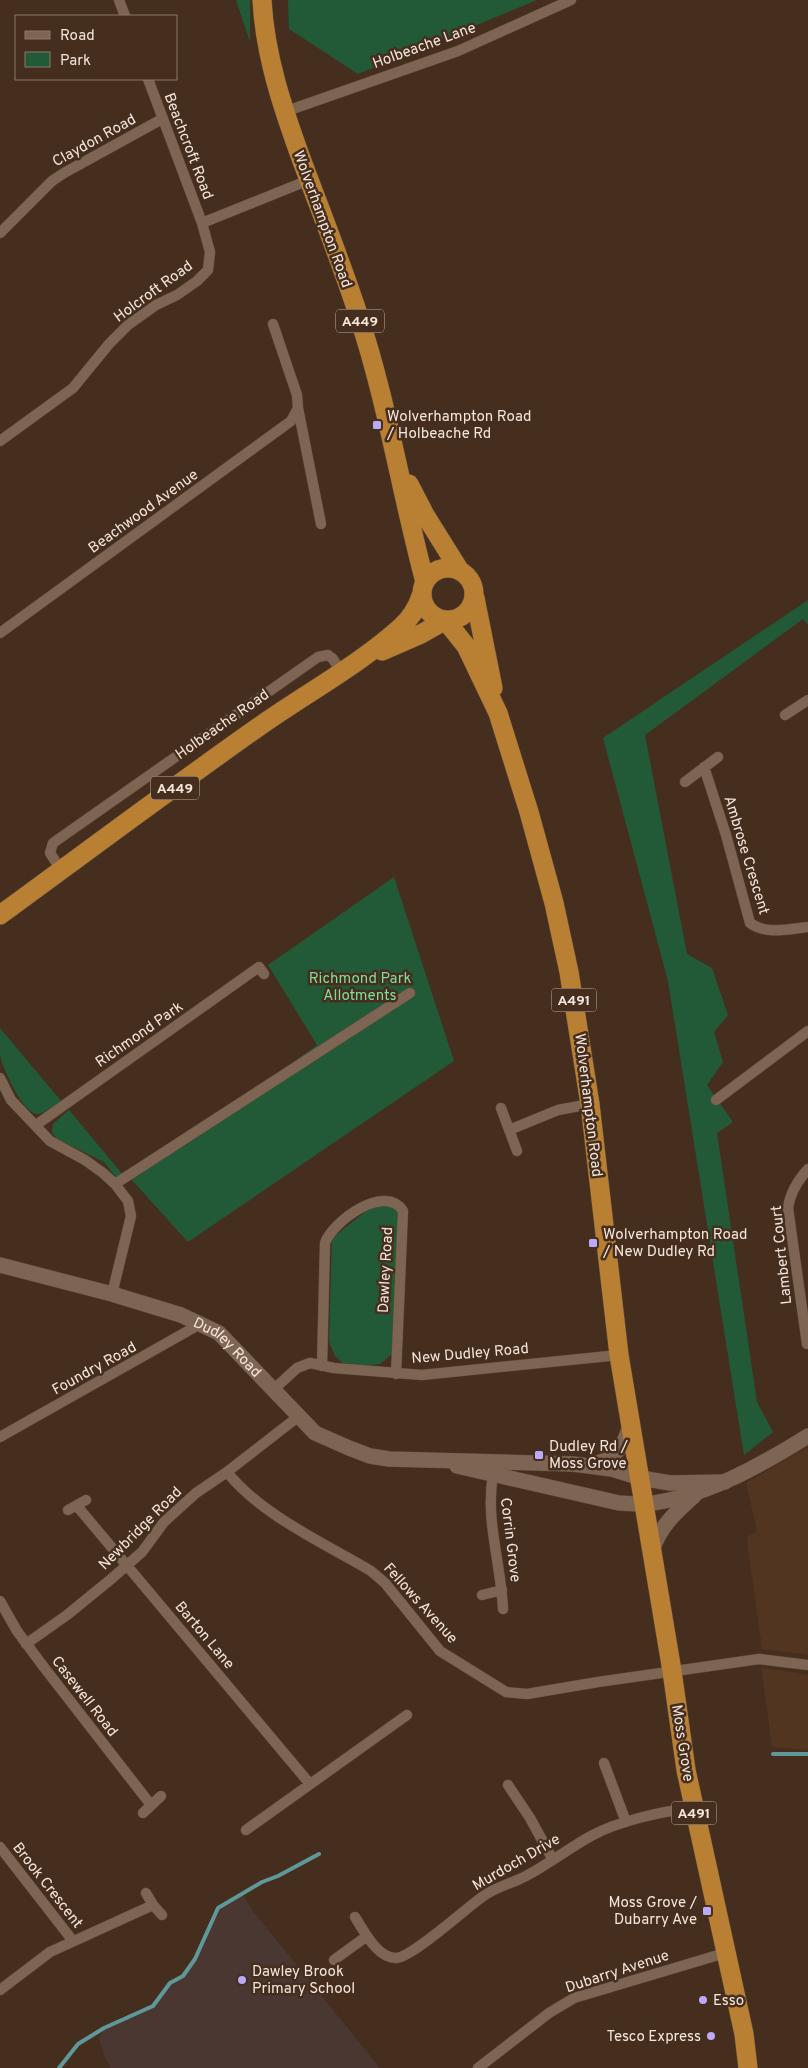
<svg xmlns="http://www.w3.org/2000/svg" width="808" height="2068" font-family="Overpass,sans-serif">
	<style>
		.built { fill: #513520 }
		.education { fill: #4a3731 }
		.green { fill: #225a37 }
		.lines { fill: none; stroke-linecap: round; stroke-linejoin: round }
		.stream { stroke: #5e9898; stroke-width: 4 }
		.street-casing { stroke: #5f4c3d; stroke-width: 11 }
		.secondary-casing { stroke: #5f4c3d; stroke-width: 16 }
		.highway-casing { stroke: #5f4c3d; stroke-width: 20 }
		.street { stroke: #7e6553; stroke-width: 10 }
		.secondary { stroke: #7e6553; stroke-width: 15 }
		.highway { stroke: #b97f33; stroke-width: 19 }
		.poi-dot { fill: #baaaf7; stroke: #452e1e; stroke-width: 2 }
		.labels { text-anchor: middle; stroke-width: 5; stroke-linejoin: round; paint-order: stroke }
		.shield { fill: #452e1e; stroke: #c0aea2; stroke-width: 1 }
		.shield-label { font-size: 14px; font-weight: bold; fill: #f4e5db }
		.street-label { font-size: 15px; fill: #f4e5db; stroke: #452e1e }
		.poi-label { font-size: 15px; fill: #f4e5db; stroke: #452e1e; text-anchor: start }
		.park-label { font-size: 15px; fill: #7dde9d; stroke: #452e1e }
	</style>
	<rect width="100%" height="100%" fill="#452e1e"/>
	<!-- built -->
	<path class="built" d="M 808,1447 L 808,1655 L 762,1649 L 747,1542 L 748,1536 L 757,1532 L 746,1483 Z
		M 761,1667 L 808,1675 L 808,1750 L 772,1747 Z"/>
	<!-- education -->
	<path class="education" d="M 242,1894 L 253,1911 L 380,2068 L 111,2068 L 106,2060 L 99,2039 L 104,2028 L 153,2006 L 170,1983 L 183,1976 L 195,1959 L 218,1908 Z"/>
	<!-- green -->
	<path class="green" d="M 236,0 L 250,0 L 250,42 Z
		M 288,0 L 537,0 L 358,74 L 289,29 Z
		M 808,600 L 808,625 L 803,619 L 645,735 L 687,954 L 712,968 L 728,1015 L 714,1032 L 723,1062 L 707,1085 L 733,1122 L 717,1133 L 757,1402 L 773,1432 L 744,1455 L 668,981 L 603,738 Z
		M 394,877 L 454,1061 L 188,1242 L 131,1179 L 317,1045 L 268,965 Z
		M 0,1028 L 62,1102 C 55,1105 45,1113 38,1114 C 24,1116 2,1067 0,1055 C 0,1046 0,1037 0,1028 Z
		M 69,1110 L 123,1175 L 118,1180 L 104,1162 L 57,1139 L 52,1133 L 53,1124 Z
		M 382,1203 L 396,1206 L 398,1214 L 393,1353 L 380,1364 L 362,1366 L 343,1363 L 335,1356 L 329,1342 L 332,1238 L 370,1208 Z"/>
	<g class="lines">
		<!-- stream -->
		<path class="stream" d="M 773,1754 L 808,1754
			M 59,2068 L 78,2044 L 104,2028 L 153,2006 L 170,1983 L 183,1976 L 195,1959 L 218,1908 L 262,1882 L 278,1876 L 319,1854"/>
		<defs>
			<path id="street" d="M 119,0 L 125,16
				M 284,112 L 458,51 L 571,0
				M 202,223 L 309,180
				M 0,233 L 52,181 L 64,173 L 162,119
				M 298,408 L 321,524
				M 0,441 L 73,388 L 109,344 L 128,325 L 156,305 L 177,295 L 197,281 L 208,270 L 210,252 L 202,223 L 148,79
				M 0,633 L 291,421 L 298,408 L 297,395 L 273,324
				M 785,715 L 808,700
				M 704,767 L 726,835 L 750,923 C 766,935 789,929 808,927
				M 685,782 L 718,757
				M 61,870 L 50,853 L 53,843 L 318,657 L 328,655 L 333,659 L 341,672
				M 0,1078 L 11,1100 L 50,1141 L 85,1160 L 103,1173 L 115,1184 L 128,1201 L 131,1216 L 112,1294
				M 716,1100 L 808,1031
				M 501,1108 L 517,1151
				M 36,1125 L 259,967 L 264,974
				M 509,1130 L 558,1110 L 590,1104
				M 115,1184 L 410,993
				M 807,1344 L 788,1208 C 790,1193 798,1180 808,1169
				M 322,1366 L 325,1243 C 333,1221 385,1183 403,1211 L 396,1374
				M 273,1390 L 297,1368 L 310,1363 L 334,1368 L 422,1375 L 619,1355
				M 0,1437 L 202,1323
				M 227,1472 C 261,1515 324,1543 371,1571 L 385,1583 L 440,1651 L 506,1692 L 527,1694 L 598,1682 L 759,1659 L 808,1665
				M 493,1475 C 485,1519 501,1564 503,1609
				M 77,1506 L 310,1784
				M 68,1510 L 86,1500
				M 482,1595 L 502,1590
				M 0,1601 L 17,1631 L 43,1666 L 151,1805
				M 26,1644 L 67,1615 L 110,1580 L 142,1552 L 164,1522 L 196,1493 L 227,1472 L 299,1416
				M 604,1763 L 626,1822
				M 508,1785 L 530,1818 L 553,1860
				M 143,1813 L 161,1796
				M 246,1830 L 407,1715
				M 0,1847 L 73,1941
				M 146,1893 L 153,1905 L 162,1915
				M 355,1917 C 364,1931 377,1958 396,1958 C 412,1958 468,1906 485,1895 C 498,1886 513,1883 526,1876 C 549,1864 569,1848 591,1836 C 618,1821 663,1811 693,1808
				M 334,1960 L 367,1936
				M 0,1990 L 50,1952 L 153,1905
				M 478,2068 L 549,2013 L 574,1998 L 725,1953"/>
			<g id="secondary">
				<path id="s1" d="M 0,1265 L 112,1294 L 181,1315 L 219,1333 L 315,1433 L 349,1448 L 370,1456 L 389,1459 L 573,1464 L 612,1469 L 641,1478 L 670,1483 L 725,1482"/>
				<path d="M 590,1465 C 612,1461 625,1447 630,1425"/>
				<path d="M 457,1466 L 619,1503 C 628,1503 638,1505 646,1504 C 705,1497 758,1467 808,1436"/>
				<path d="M 652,1551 C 660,1526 676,1512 695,1495"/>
			</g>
			<path id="highway" d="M 262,0 C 265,56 283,109 302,161 C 321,212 341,262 358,314 C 387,401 401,492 425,582
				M 409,484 L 425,515 L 460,571
				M422 594a26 26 0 1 1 52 0a26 26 0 1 1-52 0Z
				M 475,598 L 493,688
				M 446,621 L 466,646 L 498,713 L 529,812 L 554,903 L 569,972 L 590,1104 L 619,1355 L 672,1671 L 686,1770 L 744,2034 L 748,2068
				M 382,651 L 421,634 L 444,621
				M 0,915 C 89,850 177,784 267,721 C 312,690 361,663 401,627 C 411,618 417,608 421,596"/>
		</defs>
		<!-- street casing -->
		<use href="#street" class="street-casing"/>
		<!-- secondary casing -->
		<use href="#secondary" class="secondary-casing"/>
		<!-- highway casing -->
		<use href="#highway" class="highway-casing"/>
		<!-- street -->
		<use href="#street" class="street"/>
		<!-- secondary -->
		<use href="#secondary" class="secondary"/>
		<!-- highway -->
		<use href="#highway" class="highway"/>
	</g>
	<!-- markers -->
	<g class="poi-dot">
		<rect x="372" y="420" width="10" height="10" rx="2.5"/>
		<rect x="588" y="1238" width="10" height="10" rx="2.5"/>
		<rect x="534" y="1450" width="10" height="10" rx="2.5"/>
		<rect x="702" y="1906" width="10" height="10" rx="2.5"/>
		<circle cx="242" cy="1980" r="5"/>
		<circle cx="703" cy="2000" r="5"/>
		<circle cx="711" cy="2036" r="5"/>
	</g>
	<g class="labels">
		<!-- shield labels -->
		<g class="shield">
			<rect x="336" y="309.5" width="48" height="23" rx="4"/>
			<rect x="151" y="776.5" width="48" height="23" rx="4"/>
			<rect x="551.5" y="988.5" width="45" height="23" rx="4"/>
			<rect x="671.5" y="1801.5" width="45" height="23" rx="4"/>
		</g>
		<g class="shield-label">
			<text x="360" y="326">A449</text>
			<text x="175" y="793">A449</text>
			<text x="574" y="1005">A491</text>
			<text x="694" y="1818">A491</text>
		</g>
		<!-- street labels -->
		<g class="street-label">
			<text transform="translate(424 45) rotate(-20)" y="5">Holbeache Lane</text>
			<text transform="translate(94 140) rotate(-29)" y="5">Claydon Road</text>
			<text transform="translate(189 146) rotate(69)" y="5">Beachcroft Road</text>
			<text transform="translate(323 219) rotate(70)" y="5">Wolverhampton Road</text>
			<text transform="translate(153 291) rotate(-36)" y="5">Holcroft Road</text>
			<text transform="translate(143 511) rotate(-36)" y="5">Beachwood Avenue</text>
			<text transform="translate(222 724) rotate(-35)" y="5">Holbeache Road</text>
			<text transform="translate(747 855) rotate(73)" y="5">Ambrose Crescent</text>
			<text transform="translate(139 1034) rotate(-35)" y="5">Richmond Park</text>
			<text transform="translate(589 1105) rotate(83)" y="5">Wolverhampton Road</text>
			<text transform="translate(781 1255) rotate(-96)" y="5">Lambert Court</text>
			<text transform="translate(385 1270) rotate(-87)" y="5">Dawley Road</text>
			<text dy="5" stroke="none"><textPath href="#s1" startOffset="245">Dudley Road</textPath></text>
			<text transform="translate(470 1353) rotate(-5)" y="5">New Dudley Road</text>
			<text transform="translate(94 1368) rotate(-29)" y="5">Foundry Road</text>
			<text transform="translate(140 1528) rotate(-45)" y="5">Newbridge Road</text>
			<text transform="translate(511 1540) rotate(83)" y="5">Corrin Grove</text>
			<text transform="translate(421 1603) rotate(48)" y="5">Fellows Avenue</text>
			<text transform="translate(205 1635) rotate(50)" y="5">Barton Lane</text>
			<text transform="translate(85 1696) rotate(52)" y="5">Casewell Road</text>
			<text transform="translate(683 1743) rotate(81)" y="5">Moss Grove</text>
			<text transform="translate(516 1862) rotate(-30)" y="5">Murdoch Drive</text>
			<text transform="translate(48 1885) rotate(52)" y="5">Brook Crescent</text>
			<text transform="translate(617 1971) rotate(-18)" y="5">Dubarry Avenue</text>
		</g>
		<!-- poi labels -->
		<g class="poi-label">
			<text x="387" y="421">Wolverhampton Road<tspan x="387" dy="17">/ Holbeache Rd</tspan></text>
			<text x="603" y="1239">Wolverhampton Road<tspan x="603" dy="17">/ New Dudley Rd</tspan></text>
			<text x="549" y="1451">Dudley Rd /<tspan x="549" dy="17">Moss Grove</tspan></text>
			<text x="697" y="1907" text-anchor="end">Moss Grove /<tspan x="697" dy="17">Dubarry Ave</tspan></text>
			<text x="252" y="1976">Dawley Brook<tspan x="252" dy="17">Primary School</tspan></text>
			<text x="713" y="2005">Esso</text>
			<text x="701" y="2041" text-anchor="end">Tesco Express</text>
		</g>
		<!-- park labels -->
		<g class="park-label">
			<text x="360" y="983">Richmond Park<tspan x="360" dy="17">Allotments</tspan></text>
		</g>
	</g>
	<!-- legend -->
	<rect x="15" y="15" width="162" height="65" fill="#452e1e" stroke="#8b776a"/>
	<rect x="25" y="31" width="25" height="8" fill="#7e6553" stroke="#8b776a"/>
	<text x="60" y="40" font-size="15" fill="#f4e5db">Road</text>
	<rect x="25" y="52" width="25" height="15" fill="#225a37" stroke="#8b776a"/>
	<text x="60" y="65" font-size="15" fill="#f4e5db">Park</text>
</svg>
